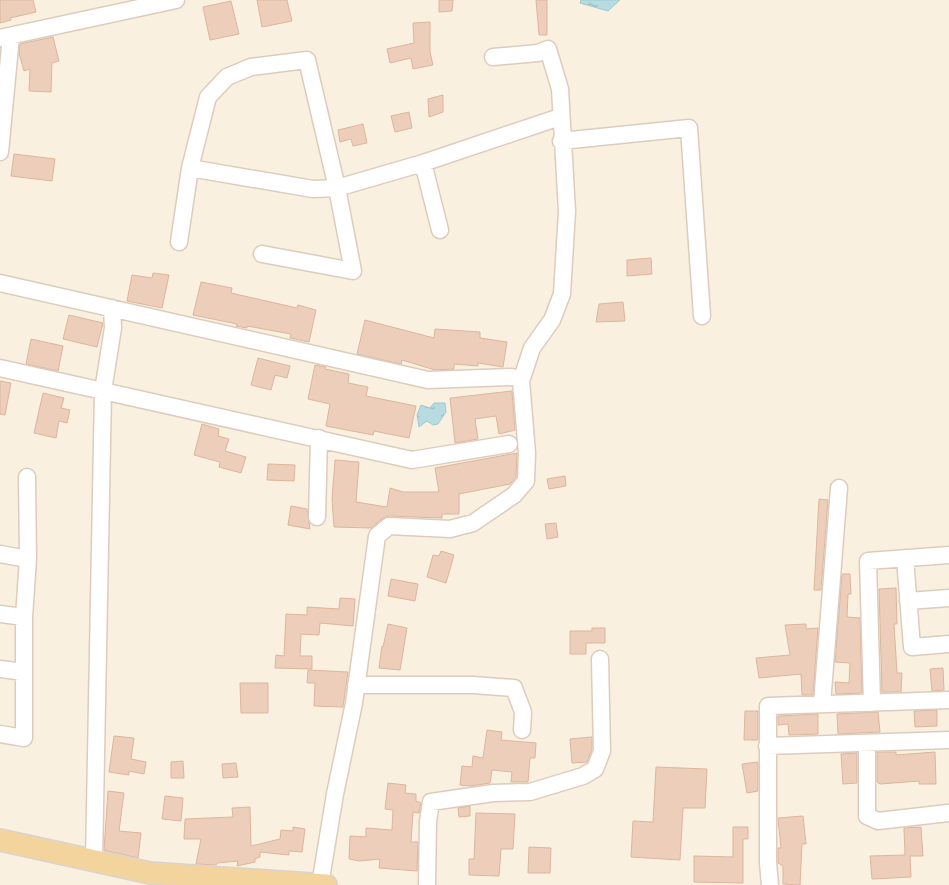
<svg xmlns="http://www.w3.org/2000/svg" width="949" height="885" font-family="'Source Sans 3',sans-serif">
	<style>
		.water { fill: url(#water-ripples); stroke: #9ecad2 }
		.building { fill: #edceba; stroke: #deb59c }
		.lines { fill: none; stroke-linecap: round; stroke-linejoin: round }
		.minor-casing { stroke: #ddccbd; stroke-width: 19 }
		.major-casing { stroke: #dad3d0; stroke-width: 24 }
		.minor { stroke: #fff; stroke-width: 16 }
		.major { stroke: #f4d49d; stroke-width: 21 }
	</style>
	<defs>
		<pattern id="water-ripples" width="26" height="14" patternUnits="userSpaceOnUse" patternTransform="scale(1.25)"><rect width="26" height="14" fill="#b7dbe1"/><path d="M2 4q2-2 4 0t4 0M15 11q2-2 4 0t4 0" fill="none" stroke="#99b4b8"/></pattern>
	</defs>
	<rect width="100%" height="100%" fill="#faf0e0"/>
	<!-- water -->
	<path class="water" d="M 581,0 L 620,0 L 608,11 L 580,3 Z
		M 434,403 L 445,403 L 446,412 L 438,424 L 433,425 L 427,421 L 419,427 L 417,415 L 421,405 L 430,408 Z"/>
	<!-- building -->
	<path class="building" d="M 0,0 L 33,0 L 36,12 L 10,18 L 11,20 L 0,23 Z
		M 257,0 L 287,0 L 292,21 L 262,27 Z
		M 439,0 L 453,0 L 452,11 L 439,12 Z
		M 536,0 L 547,0 L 547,35 L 539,35 Z
		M 231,1 L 239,34 L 210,40 L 203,7 Z
		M 430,22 L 430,52 L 433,65 L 413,69 L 411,58 L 390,63 L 387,49 L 414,43 L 413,23 Z
		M 53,37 L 59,61 L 52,63 L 51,92 L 29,91 L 30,69 L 24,71 L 19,53 L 20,44 Z
		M 443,95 L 443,112 L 429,117 L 428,99 Z
		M 409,112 L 412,128 L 395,132 L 391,116 Z
		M 363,124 L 367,143 L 353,146 L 351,139 L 340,142 L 338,130 Z
		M 14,154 L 55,159 L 52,181 L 11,176 Z
		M 651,258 L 652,274 L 627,276 L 627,260 Z
		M 153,273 L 169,275 L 162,308 L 127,301 L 132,275 L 152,278 Z
		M 201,282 L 232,288 L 231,293 L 297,308 L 298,305 L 316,310 L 309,342 L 290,338 L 291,334 L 247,326 L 247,328 L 236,326 L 237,324 L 193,315 Z
		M 623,302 L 625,321 L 596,322 L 599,304 Z
		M 69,315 L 103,323 L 97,347 L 63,339 Z
		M 365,320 L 434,338 L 435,329 L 480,332 L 480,338 L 507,342 L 503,367 L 478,363 L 478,366 L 454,364 L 454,369 L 435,370 L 402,360 L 401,364 L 357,354 Z
		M 31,339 L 63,346 L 58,371 L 26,364 Z
		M 258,358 L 290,366 L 287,378 L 275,375 L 271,390 L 251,385 Z
		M 315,365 L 326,367 L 325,369 L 349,374 L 348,383 L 368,387 L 366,396 L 416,406 L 409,438 L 374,431 L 373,435 L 326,426 L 330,404 L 308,399 Z
		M 0,381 L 11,383 L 5,415 L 0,414 Z
		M 512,391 L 515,430 L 499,434 L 496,416 L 475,419 L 478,439 L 455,443 L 450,398 Z
		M 43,393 L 64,398 L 61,408 L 70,410 L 67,423 L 59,421 L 56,438 L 34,433 Z
		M 202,424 L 219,429 L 218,436 L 229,439 L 225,451 L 246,457 L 241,473 L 219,467 L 220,462 L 194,455 Z
		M 517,453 L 516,477 L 510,484 L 459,494 L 459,514 L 442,514 L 442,518 L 389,516 L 383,518 L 371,528 L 334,527 L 332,499 L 335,460 L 359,462 L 356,502 L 387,507 L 390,488 L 403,492 L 439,492 L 435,468 Z
		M 268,464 L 295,465 L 294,481 L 267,480 Z
		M 565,476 L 566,486 L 549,489 L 547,479 Z
		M 819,499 L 828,500 L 821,590 L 814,590 Z
		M 291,506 L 307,509 L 310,529 L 288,525 Z
		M 556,523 L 558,537 L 547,539 L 545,524 Z
		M 441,551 L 454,555 L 446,583 L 427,577 L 433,555 L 439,556 Z
		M 842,574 L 850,574 L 851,594 L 848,594 L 847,617 L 860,618 L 862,693 L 836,694 L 835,682 L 849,683 L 850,663 L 835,662 Z
		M 391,579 L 418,584 L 415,601 L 388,596 Z
		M 896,588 L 897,624 L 894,624 L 897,673 L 902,673 L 901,692 L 882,692 L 879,589 Z
		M 340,598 L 355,599 L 353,626 L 320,623 L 319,635 L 301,634 L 300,656 L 312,656 L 312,669 L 275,668 L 276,655 L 284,656 L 286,614 L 307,615 L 307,607 L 339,609 Z
		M 388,624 L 407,628 L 400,670 L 379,668 L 382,646 L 383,647 Z
		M 806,624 L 806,629 L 818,628 L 813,695 L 802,695 L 801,674 L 759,678 L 756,658 L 790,655 L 785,625 Z
		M 592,628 L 605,628 L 605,643 L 586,643 L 586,654 L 570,654 L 570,631 L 592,631 Z
		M 943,668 L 944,690 L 932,691 L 930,669 Z
		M 308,670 L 348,672 L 343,707 L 314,706 L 315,683 L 307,683 Z
		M 240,683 L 268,683 L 268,713 L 241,713 Z
		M 937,710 L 937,726 L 915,727 L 914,711 Z
		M 745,711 L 758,711 L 758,740 L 744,740 Z
		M 878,712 L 880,732 L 838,734 L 837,714 Z
		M 818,714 L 818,734 L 789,735 L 788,724 L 778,725 L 778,716 Z
		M 487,730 L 502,732 L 501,740 L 536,743 L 535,758 L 530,758 L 528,782 L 511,782 L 512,772 L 492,770 L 490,783 L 471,786 L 460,785 L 462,766 L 472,767 L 473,756 L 483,758 Z
		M 114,736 L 134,738 L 131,759 L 146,762 L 144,774 L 129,771 L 129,775 L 109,772 Z
		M 592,737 L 592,749 L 587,762 L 572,763 L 570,739 Z
		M 877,752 L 896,752 L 896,755 L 935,752 L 936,784 L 919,784 L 919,781 L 880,784 L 877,782 Z
		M 857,753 L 857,783 L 843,784 L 841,754 Z
		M 183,761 L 184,778 L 171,778 L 171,762 Z
		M 758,762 L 758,791 L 747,793 L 742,764 Z
		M 236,763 L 238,777 L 223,778 L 222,764 Z
		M 656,767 L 707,769 L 705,808 L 683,808 L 680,860 L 631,857 L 633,821 L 653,822 Z
		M 388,783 L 406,785 L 405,793 L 416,794 L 416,801 L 421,803 L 419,813 L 413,812 L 411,842 L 418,842 L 417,871 L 379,868 L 380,859 L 359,861 L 349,859 L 350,836 L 366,837 L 366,828 L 392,830 L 393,810 L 385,809 Z
		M 108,791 L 124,793 L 119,831 L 141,833 L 138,858 L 104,850 Z
		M 165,796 L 183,798 L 181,821 L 162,819 Z
		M 470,806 L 470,816 L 459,817 L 458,808 Z
		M 250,807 L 251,846 L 280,839 L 281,830 L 293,831 L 293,827 L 305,829 L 302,852 L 289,851 L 289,855 L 260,852 L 260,857 L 255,859 L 255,862 L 237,866 L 238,861 L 217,863 L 216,865 L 196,864 L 201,839 L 184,839 L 185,819 L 233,817 L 232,808 Z
		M 476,813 L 515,814 L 513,849 L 501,849 L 499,876 L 469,875 L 469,859 L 474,859 Z
		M 803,816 L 806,844 L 802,844 L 800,885 L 783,884 L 783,866 L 778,863 L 778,848 L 781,848 L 778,818 Z
		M 733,827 L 748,827 L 748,839 L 743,839 L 743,883 L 694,882 L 694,856 L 733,857 Z
		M 921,827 L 923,856 L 910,856 L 911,877 L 872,879 L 870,856 L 905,855 L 904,828 Z
		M 529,847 L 551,848 L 550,873 L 528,873 Z"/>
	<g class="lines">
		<defs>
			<path id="minor" d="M 0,38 L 176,0
				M 561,141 L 689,128 L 702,316
				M 0,152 L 11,36
				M 423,163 L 440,230
				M 190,168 L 313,189 L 337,188 L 423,163 L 560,117
				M 179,242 L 190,168 L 208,97 L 227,77 L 251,67 L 307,60 L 337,188 L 353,271 L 262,254
				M 0,283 L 428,380 L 512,377
				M 0,368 L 412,460 L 509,444
				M 317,517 L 319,438
				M 0,554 L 28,559
				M 905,558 L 912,647 L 949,644
				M 908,601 L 949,598
				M 0,614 L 24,617
				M 0,669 L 24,672
				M 356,685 L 473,685 L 514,688 L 523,712 L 522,730
				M 872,703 L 868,561 L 949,555
				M 822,704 L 839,488
				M 0,734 L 24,738 L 24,617 L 28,559 L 27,477
				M 867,744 L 867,816 L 878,821 L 948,813
				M 767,746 L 949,740
				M 94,860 L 103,391 L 113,328 L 112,308
				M 320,885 L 335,794 L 354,703 L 377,536 L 389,526 L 450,529 L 473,523 L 514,495 L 526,481 L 527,453 L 521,381 L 532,348 L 552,320 L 562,294 L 567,211 L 560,89 L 548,49 L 538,53 L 493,57
				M 427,885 L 428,821 L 431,802 L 493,793 L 530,792 L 583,776 L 595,769 L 602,751 L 600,659
				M 770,885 L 768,863 L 768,706 L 949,700"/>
			<path id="major" d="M 0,840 L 150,873 L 326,885"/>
		</defs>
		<!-- minor casing -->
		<use href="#minor" class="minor-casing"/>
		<!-- major casing -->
		<use href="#major" class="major-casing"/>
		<!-- minor -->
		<use href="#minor" class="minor"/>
		<!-- major -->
		<use href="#major" class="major"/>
	</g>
</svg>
